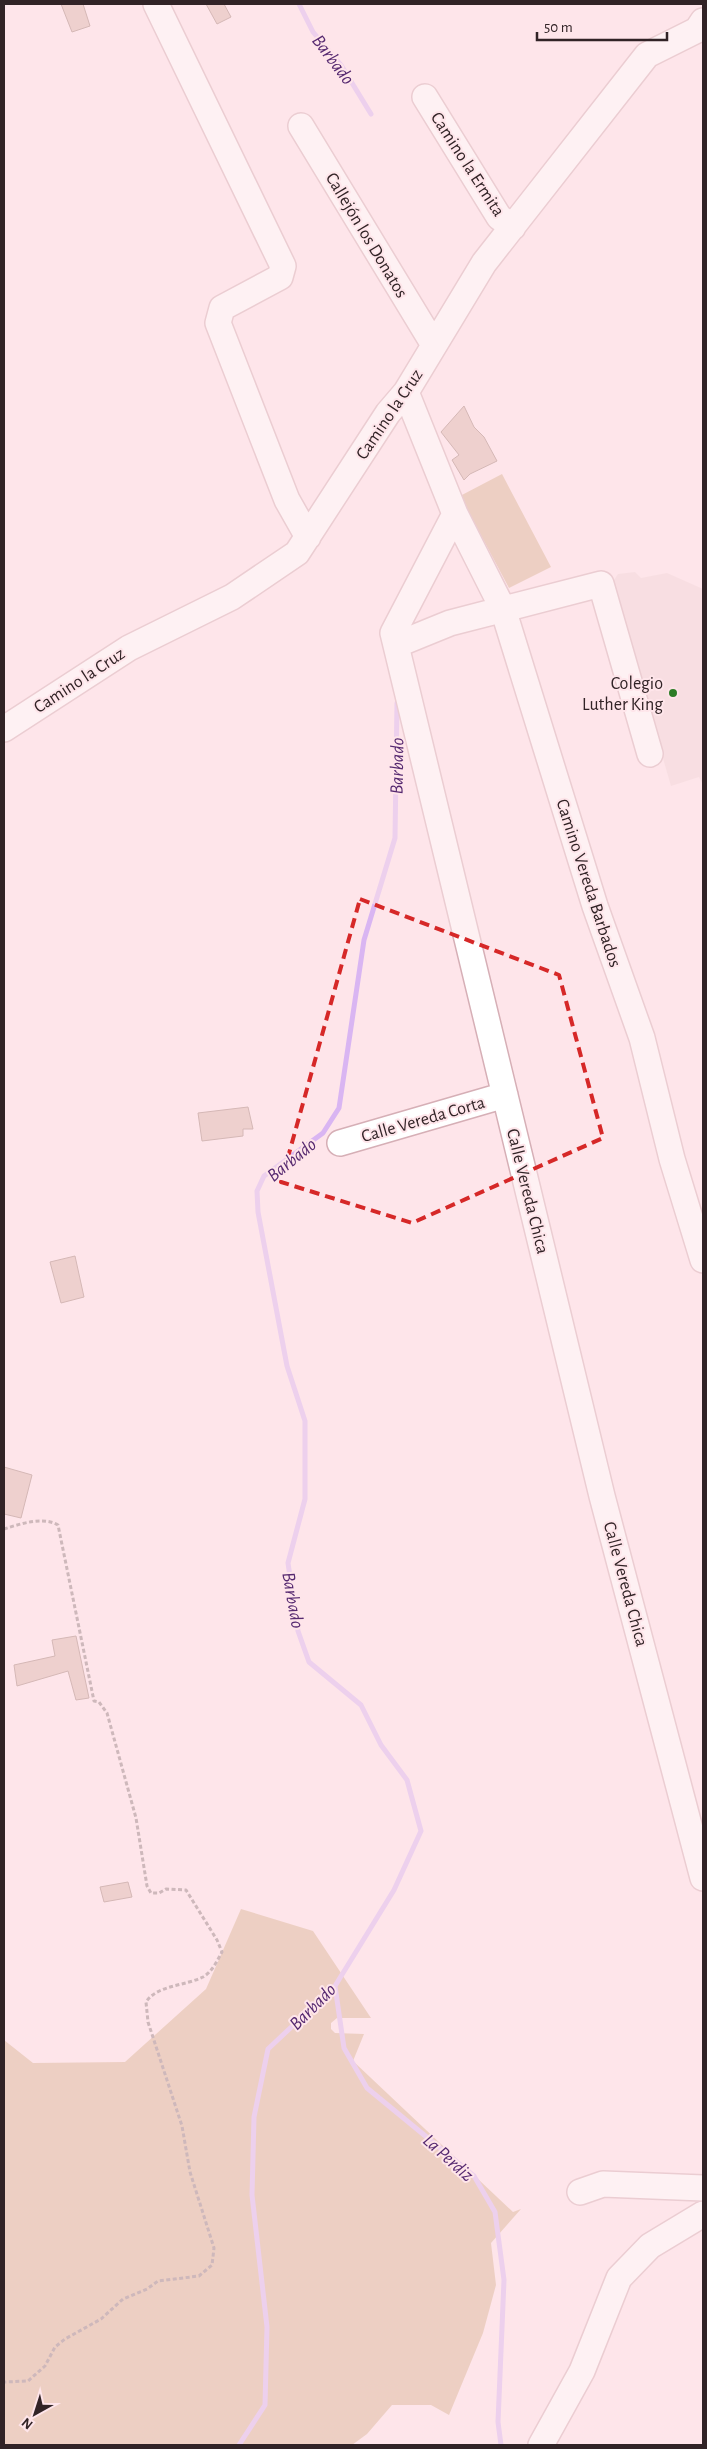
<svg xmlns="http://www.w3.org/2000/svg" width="707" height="2449" font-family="'Alegreya Sans',sans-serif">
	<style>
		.built { fill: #f2d6da }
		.green { fill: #dab496 }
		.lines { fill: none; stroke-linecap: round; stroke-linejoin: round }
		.stream { stroke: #d9b5f2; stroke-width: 5 }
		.building { fill: #dcb6ae; stroke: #a48078 }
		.minor-casing { stroke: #d6afb6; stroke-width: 28 }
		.path { stroke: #948084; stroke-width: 3; stroke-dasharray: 4 2.5; stroke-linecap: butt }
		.minor { stroke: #fff; stroke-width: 25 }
		.marked { fill: none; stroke: #d62828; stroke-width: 4; stroke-dasharray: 10 6; stroke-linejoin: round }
		.poi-dot { fill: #2d7c26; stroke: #fee5ea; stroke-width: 2 }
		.labels { text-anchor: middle; stroke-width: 4; stroke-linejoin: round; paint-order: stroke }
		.street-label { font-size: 18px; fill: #312326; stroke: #fee5ea }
		.poi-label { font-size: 18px; fill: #312326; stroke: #fee5ea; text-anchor: end }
		.water-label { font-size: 19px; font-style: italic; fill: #562970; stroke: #fee5ea }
	</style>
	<rect width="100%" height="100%" fill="#fee5ea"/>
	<!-- built -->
	<path class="built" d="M 635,572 L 641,578 L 667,573 L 703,589 L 703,785 L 699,777 L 671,786 L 612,583 L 618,574 Z"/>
	<!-- green -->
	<path class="green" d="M 502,474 L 551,567 L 509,588 L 460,496 Z
		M 241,1909 L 313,1931 L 371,2018 L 337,2018 L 331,2023 L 331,2029 L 335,2033 L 364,2034 L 353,2061 L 513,2212 L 521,2209 L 491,2243 L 496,2285 L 483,2333 L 449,2415 L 431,2405 L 392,2405 L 367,2434 L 352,2445 L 4,2445 L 4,2040 L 33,2063 L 125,2062 L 206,1989 Z"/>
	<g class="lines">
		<!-- stream -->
		<path class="stream" d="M 299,4 L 313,32 L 341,65 L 371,114
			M 335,1986 L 344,2048 L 367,2088 L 474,2176 L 495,2212 L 504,2280 L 498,2422 L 501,2445
			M 239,2445 L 265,2405 L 267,2327 L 252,2195 L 254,2117 L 268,2049 L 335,1986 L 394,1890 L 421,1831 L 407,1780 L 381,1745 L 361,1705 L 309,1662 L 298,1631 L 288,1563 L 305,1499 L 305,1421 L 287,1366 L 258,1212 L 257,1191 L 264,1176 L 323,1133 L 339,1108 L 364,940 L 395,838 L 397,703"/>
	</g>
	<!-- building -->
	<path class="building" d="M 61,4 L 83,4 L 90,26 L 72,32 Z
		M 206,4 L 224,4 L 231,17 L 217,24 Z
		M 464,406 L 474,427 L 484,437 L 497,461 L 470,474 L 464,480 L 452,460 L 459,455 L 441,432 Z
		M 248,1107 L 253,1129 L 243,1129 L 243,1136 L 202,1141 L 198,1113 Z
		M 75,1256 L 84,1297 L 61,1303 L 50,1262 Z
		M 4,1467 L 32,1475 L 21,1518 L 4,1514 Z
		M 76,1636 L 89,1698 L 76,1700 L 68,1671 L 17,1686 L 14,1665 L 55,1656 L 52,1640 Z
		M 128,1882 L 132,1897 L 104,1902 L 100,1887 Z"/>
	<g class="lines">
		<defs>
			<path id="minor" d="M 156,4 L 283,266 L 280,277 L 222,308 L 218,323 L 287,500 L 308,537
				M 425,97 L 499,217 L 513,227
				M 301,126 L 434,345
				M 406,392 L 455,514 L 503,609 L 595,906 L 642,1038 L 672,1159 L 703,1260
				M 455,514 L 393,633 L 602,1496 L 703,1878
				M 396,645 L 450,623 L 601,584 L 650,754
				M 4,729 L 129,648 L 232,597 L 297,553 L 388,413 L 406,392 L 484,263 L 647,55 L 697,30 L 703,21
				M 340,1143 L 505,1095
				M 580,2192 L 603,2184 L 703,2188
				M 541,2445 L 582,2371 L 619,2278 L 650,2246 L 703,2214"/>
		</defs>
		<!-- minor casing -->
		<use href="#minor" class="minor-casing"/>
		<!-- path -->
		<path class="path" d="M 4,1529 C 20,1524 43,1516 58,1525 L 94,1701 L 99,1702 L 107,1713 L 136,1818 L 147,1886 L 151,1893 L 159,1893 L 166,1889 L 186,1890 L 217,1940 L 222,1952 C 217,1961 212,1972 203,1977 C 185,1986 157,1985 146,2002 L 148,2022 L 182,2126 L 190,2172 L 214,2248 L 212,2265 L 199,2276 L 158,2281 L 147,2289 L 123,2299 L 101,2319 L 65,2339 L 55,2347 L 45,2366 L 28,2381 L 4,2382"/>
		<!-- minor -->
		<use href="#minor" class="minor"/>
	</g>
	<!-- marked area -->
	<path d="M0 0H707V2449H0ZM 360,899 L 559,975 L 603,1138 L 412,1223 L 281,1182 Z" fill="#fee5ea" fill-opacity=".55" fill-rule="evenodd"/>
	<path class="marked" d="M 360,899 L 559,975 L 603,1138 L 412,1223 L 281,1182 Z"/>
	<!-- markers -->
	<circle class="poi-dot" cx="673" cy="693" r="5"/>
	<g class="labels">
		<!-- street labels -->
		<g class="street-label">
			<text transform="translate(468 164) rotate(57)" y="6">Camino la Ermita</text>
			<text transform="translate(367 235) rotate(59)" y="6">Callejón los Donatos</text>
			<text transform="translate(389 414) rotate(-56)" y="6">Camino la Cruz</text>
			<text transform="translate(79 680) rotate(-33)" y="6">Camino la Cruz</text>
			<text transform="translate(589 883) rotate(72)" y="6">Camino Vereda Barbados</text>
			<text transform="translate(423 1119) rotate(-16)" y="6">Calle Vereda Corta</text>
			<text transform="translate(528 1191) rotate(76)" y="6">Calle Vereda Chica</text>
			<text transform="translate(626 1584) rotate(75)" y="6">Calle Vereda Chica</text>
		</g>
		<!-- poi labels -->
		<g class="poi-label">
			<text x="663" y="689">Colegio<tspan x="663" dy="21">Luther King</tspan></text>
		</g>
		<!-- water labels -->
		<g class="water-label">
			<text transform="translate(334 59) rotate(53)" y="7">Barbado</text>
			<text transform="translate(396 766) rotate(-89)" y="7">Barbado</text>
			<text transform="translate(291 1159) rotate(-39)" y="7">Barbado</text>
			<text transform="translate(294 1600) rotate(80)" y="7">Barbado</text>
			<text transform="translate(312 2006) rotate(-45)" y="7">Barbado</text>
			<text transform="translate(449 2157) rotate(42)" y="7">La Perdiz</text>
		</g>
	</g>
	<!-- border -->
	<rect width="707" height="2449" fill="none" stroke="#312326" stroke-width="10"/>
	<!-- north arrow -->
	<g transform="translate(35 2414) rotate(219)" stroke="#fee5ea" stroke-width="4" paint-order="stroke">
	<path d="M0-4L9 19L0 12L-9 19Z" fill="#312326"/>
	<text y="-8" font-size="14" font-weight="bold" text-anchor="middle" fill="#312326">N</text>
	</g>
	<!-- scale -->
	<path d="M537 32v8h130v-8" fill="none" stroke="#312326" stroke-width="2.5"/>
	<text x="544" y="32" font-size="15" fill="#312326" stroke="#fee5ea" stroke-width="4" paint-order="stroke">50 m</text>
</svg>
